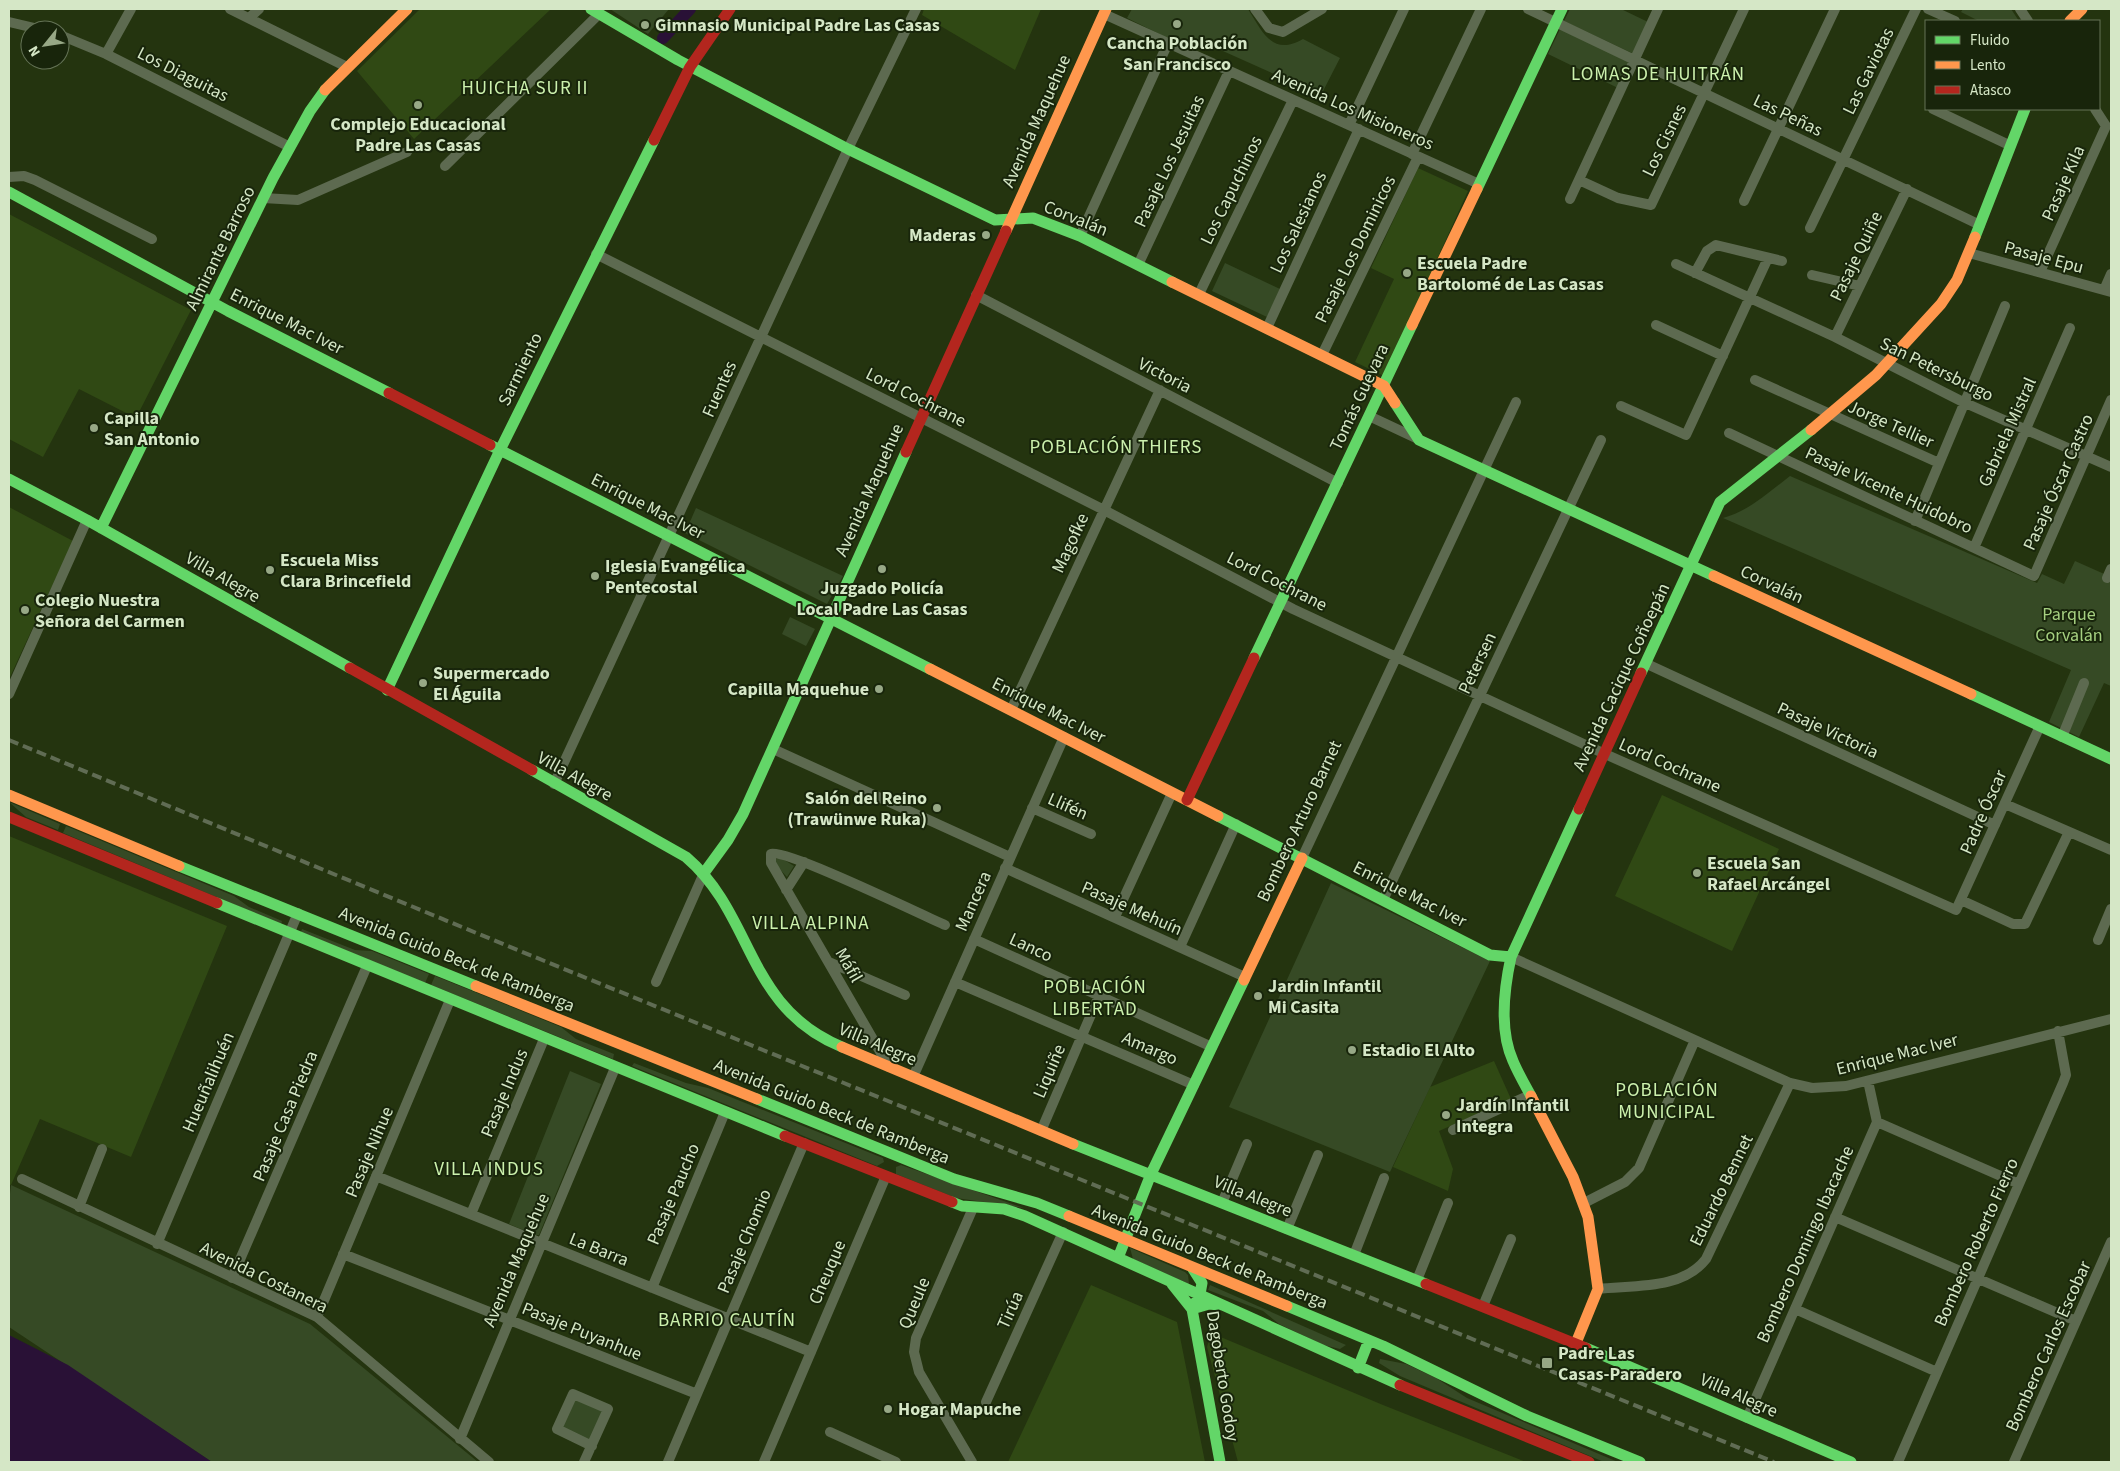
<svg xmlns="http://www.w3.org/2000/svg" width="2120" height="1471" font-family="'Source Sans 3',sans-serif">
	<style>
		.built { fill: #304914 }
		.green { fill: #364a25 }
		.water { fill: #291136 }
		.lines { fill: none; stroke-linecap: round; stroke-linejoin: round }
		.canal { stroke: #291136; stroke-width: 12 }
		.street { stroke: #5d6a50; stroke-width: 10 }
		.fast { stroke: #63d668; stroke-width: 11 }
		.slow { stroke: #ff974d; stroke-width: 11 }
		.jam { stroke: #b3261e; stroke-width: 11 }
		.rail { stroke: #606c54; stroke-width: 4; stroke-dasharray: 10 5; stroke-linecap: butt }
		.poi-dot { fill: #97a886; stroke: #18250b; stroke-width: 2 }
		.labels { text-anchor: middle; stroke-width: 4; stroke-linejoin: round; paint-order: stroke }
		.poi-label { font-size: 18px; font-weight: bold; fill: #d5e7c6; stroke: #18250b; text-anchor: start }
		.street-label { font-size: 18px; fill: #d5e7c6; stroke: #18250b }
		.park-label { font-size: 18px; fill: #a6d081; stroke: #18250b }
		.neighbourhood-label { font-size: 19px; letter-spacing: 1px; fill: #ccf1ad; stroke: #18250b }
	</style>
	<rect width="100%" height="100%" fill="#24340f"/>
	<!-- built -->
	<path class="built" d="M 420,9 L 551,9 L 414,139 L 357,71 Z
		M 924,9 L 1041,9 L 1015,70 L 922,15 Z
		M 1418,168 L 1468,191 L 1384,376 L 1355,362 L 1394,279 L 1371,268 Z
		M 9,214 L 191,310 L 136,418 L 79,389 L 43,457 L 9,439 Z
		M 9,507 L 73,541 L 9,679 Z
		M 1662,795 L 1779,849 L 1732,951 L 1615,896 Z
		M 9,836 L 227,926 L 131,1157 L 40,1119 L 11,1185 L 9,1184 Z
		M 1494,1061 L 1511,1099 L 1439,1131 L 1453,1169 L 1448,1191 L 1393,1167 L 1430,1087 Z
		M 1091,1285 L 1177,1322 L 1205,1462 L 1008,1462 Z
		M 1211,1333 L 1383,1405 L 1526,1462 L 1238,1462 L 1207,1347 Z"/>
	<!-- green -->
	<path class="green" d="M 610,9 L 669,9 L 648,34 Z
		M 1132,9 L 1248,9 C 1262,31 1272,57 1303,39 L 1340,58 L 1321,95 L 1205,43 L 1192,50 L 1127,18 Z
		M 1570,9 L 1621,9 L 1648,22 L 1634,54 L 1564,21 Z
		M 1963,9 L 2011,9 L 2019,21 L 1979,21 L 1961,12 Z
		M 1561,27 L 1632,59 L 1618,88 L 1548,54 Z
		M 1225,263 L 1280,289 L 1267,317 L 1212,291 Z
		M 1790,476 L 2037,583 L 2042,574 L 2064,584 L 2075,561 L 2111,577 L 2111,686 L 2104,683 L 2079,737 L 2049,722 L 2071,670 L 1723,518 C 1749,511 1769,492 1790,476 Z
		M 696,508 L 843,576 L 827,604 L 685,533 Z
		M 790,617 L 815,629 L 806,646 L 782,634 Z
		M 9,802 L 60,824 L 58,830 L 26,817 Z
		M 66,826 L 234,896 L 249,907 L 282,921 L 281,924 L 63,833 Z
		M 781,858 L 794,866 L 787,877 L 775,864 L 776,859 Z
		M 1331,883 L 1490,961 L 1390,1172 L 1229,1107 Z
		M 302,929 L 355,950 L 372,951 L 429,974 L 425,983 L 301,932 Z
		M 435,976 L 561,1027 L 576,1039 L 614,1054 L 613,1059 L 431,985 Z
		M 634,1063 L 686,1083 L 708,1088 L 883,1158 L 884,1162 L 877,1166 L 632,1066 Z
		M 570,1071 L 601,1084 L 539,1235 L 535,1235 L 509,1224 Z
		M 901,1165 L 1024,1208 L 956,1198 L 896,1174 L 896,1167 Z
		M 11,1185 L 310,1324 L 478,1462 L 212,1462 L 9,1327 L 9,1202 Z
		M 1130,1248 L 1185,1272 L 1188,1275 L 1189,1284 L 1133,1259 Z
		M 1210,1285 L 1346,1345 L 1340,1349 L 1323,1345 L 1279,1324 L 1263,1311 L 1208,1290 Z
		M 1380,1359 L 1406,1364 L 1436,1378 L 1467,1398 L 1618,1462 L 1604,1462 L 1400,1376 L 1379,1363 Z
		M 574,1397 L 605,1410 L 591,1441 L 560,1428 Z"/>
	<!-- water -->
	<path class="water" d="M 9,1335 L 68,1365 L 212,1462 L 9,1462 Z"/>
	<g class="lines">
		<!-- canal -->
		<path class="canal" d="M 663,38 L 690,9"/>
		<!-- street -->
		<path class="street" d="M 230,9 L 347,67
			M 1255,9 L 1269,28 L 1283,32 L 1322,9
			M 1528,9 L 1980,225
			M 1928,9 L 1955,21
			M 2020,9 L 2028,21
			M 1104,14 L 1479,184
			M 249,18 L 259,9
			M 9,22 L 43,30
			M 60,35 L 106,54 L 290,147
			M 106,54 L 131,9
			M 1933,109 L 2009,145
			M 1349,125 L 1404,9
			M 1412,154 L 1481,9
			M 445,166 L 599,14
			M 9,177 L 24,176 L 35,180 L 152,239
			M 1579,180 L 1618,198 L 1651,205 L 1744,9
			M 263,198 L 298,200 L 407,152
			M 1570,199 L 1658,9
			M 1744,201 L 1835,9
			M 1810,228 L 1916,9
			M 1080,236 L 1168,43
			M 1969,253 L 2111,292
			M 596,254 L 1104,510 L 1293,609 L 1605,754 L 1956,910 L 2040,726
			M 1676,264 L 1835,337 L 1963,402 L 2111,467
			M 1138,265 L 1229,71
			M 2040,272 L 2106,126 L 2095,109
			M 1695,273 L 1707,251 L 1716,245 L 1782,261
			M 1812,275 L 1860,286
			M 2104,290 L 2111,274
			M 1199,294 L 1293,100
			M 976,295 L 1338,483
			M 1656,325 L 1723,356
			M 1267,328 L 1359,129
			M 1835,337 L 1907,189
			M 1322,355 L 1418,157
			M 1755,380 L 1939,463
			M 1621,406 L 1686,435 L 1768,258
			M 1369,416 L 1418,439
			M 1729,433 L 2034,576 L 2111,400
			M 1915,521 L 2005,306
			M 1974,548 L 2070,328
			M 2107,578 L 2111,569
			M 1647,664 L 1995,825
			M 9,694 L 87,520
			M 1011,710 L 1160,390
			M 2062,737 L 2084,683
			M 773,749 L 1010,857
			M 554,784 L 848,149 L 916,9
			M 2005,804 L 2111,850
			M 1032,808 L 1091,834
			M 1302,858 L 1516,402
			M 1005,868 L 1245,977
			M 786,890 L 804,862
			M 1383,900 L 1601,440
			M 1961,900 L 2013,924 L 2025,924 L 2069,832
			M 1115,917 L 1172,793
			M 974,939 L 1212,1047
			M 2098,940 L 2111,909
			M 1180,947 L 1236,824
			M 1511,957 L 1790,1083 L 1812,1088 L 1846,1086 L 2111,1019
			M 829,962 L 905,995
			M 656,982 L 704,873
			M 955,982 L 1194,1085
			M 889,1067 L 771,863 L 771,854 C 784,848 922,915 945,925
			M 913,1077 L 1064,737
			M 1877,1122 L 2019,1184
			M 1453,1130 L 1530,1095
			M 1041,1131 L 1099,996
			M 376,1176 L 811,1352
			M 22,1179 L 317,1317 L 489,1462
			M 1222,1203 L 1247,1144
			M 1584,1203 L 1625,1182 L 1639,1168 L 1695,1040
			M 79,1207 L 102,1149
			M 471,1214 L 544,1039
			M 1835,1217 L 2076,1321
			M 1287,1229 L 1318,1155
			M 157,1244 L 298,913
			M 343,1254 L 697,1394
			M 1354,1255 L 1384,1178
			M 232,1278 L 367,966
			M 1417,1280 L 1448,1203
			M 652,1288 L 725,1112
			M 1598,1289 C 1634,1285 1682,1290 1706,1259 L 1790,1083
			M 1483,1306 L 1511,1239
			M 1795,1309 L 1937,1372
			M 317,1317 L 450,1000
			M 986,1402 L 1063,1232
			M 1747,1418 L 1877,1122 L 1868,1081
			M 830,1432 L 896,1462
			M 460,1439 L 615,1068
			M 584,1462 L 608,1409 L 573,1394 L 557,1429 L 592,1446
			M 668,1462 L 804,1143
			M 764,1462 L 886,1176
			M 972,1462 L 919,1372 L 914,1352 L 916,1338 L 973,1208
			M 1898,1462 L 2063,1083 L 2066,1075 L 2058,1031
			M 2014,1462 L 2111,1242"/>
		<!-- fast -->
		<path class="fast" d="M 591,9 L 678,60 L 848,149 L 995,220 L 1033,218 L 1080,236 L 1172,282
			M 1477,189 L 1562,9
			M 9,192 L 228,311 L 389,393
			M 1975,237 L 2025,109
			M 1395,403 L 1419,440 L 1714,576
			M 490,445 L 930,669
			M 9,479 L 87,520 L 350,668
			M 101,528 L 273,178 L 310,111 L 325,90
			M 1254,658 L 1412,325
			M 1641,673 L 1720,502 L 1811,430
			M 387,690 L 500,450 L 654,140
			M 1971,694 L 2111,759
			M 532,770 L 686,857 C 755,916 745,1007 842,1047
			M 1218,816 L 1490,955 L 1511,957
			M 179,866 L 476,986
			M 704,873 L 728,840 L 743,814 L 906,452
			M 217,903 L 785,1136
			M 1531,1096 C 1525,1085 1518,1073 1513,1061 C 1499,1030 1504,989 1511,957 L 1579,809
			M 757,1099 L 954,1179 L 1037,1203 L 1069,1216
			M 1073,1144 L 1426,1284
			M 952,1202 L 962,1206 L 1004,1209 L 1025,1216 L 1400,1385
			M 1118,1258 L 1151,1174 L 1244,980
			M 1193,1269 L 1202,1283 L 1200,1294 L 1192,1309 L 1220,1462
			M 1172,1284 L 1192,1309 L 1209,1304 L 1219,1305
			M 1287,1306 L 1383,1346 L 1527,1416 L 1640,1462
			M 1586,1348 L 1851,1462
			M 1358,1368 L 1369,1340"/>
		<!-- slow -->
		<path class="slow" d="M 2070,21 L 2082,9
			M 325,90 L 407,9
			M 1006,231 L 1106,9
			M 1172,282 L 1384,386 L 1395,403
			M 1412,325 L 1477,189
			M 1811,430 L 1876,375 L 1941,304 L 1957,280 L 1975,237
			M 1714,576 L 1971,694
			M 930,669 L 1218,816
			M 9,795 L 179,866
			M 1244,980 L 1302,858
			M 476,986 L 757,1099
			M 842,1047 L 1073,1144
			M 1531,1096 L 1573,1177 L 1588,1217 L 1598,1289 L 1576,1343
			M 1069,1216 L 1287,1306"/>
		<!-- jam -->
		<path class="jam" d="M 654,140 L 690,67 L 730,9
			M 389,393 L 490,445
			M 906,452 L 1006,231
			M 350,668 L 532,770
			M 1187,800 L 1254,658
			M 1579,809 L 1641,673
			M 9,817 L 217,903
			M 785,1136 L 952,1202
			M 1426,1284 L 1586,1348
			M 1400,1385 L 1589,1462"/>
		<!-- rail -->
		<path class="rail" d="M 9,740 L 520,951 L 1774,1462"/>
	</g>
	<!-- markers -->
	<g class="poi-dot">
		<circle cx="1177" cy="24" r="5"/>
		<circle cx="645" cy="25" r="5"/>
		<circle cx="418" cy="105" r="5"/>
		<circle cx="986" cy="235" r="5"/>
		<circle cx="1407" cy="273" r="5"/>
		<circle cx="94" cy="428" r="5"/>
		<circle cx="882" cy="569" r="5"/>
		<circle cx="270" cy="570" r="5"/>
		<circle cx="595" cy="576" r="5"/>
		<circle cx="25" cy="610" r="5"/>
		<circle cx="423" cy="683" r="5"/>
		<circle cx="879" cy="689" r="5"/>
		<circle cx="937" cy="808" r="5"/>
		<circle cx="1697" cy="873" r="5"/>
		<circle cx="1258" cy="996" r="5"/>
		<circle cx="1352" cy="1050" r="5"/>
		<circle cx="1446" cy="1115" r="5"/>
		<rect x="1541" y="1357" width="12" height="12" rx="2.5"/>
		<circle cx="888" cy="1409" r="5"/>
	</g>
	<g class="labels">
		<!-- poi labels -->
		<g class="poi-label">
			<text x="655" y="31">Gimnasio Municipal Padre Las Casas</text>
			<text x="1177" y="49" text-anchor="middle">Cancha Población<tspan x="1177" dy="21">San Francisco</tspan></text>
			<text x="418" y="130" text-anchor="middle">Complejo Educacional<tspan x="418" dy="21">Padre Las Casas</tspan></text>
			<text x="976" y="241" text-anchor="end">Maderas</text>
			<text x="1417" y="269">Escuela Padre<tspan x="1417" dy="21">Bartolomé de Las Casas</tspan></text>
			<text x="104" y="424">Capilla<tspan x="104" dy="21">San Antonio</tspan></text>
			<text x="280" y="566">Escuela Miss<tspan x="280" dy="21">Clara Brincefield</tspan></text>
			<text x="605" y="572">Iglesia Evangélica<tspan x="605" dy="21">Pentecostal</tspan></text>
			<text x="882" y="594" text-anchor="middle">Juzgado Policía<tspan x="882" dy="21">Local Padre Las Casas</tspan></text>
			<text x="35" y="606">Colegio Nuestra<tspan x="35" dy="21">Señora del Carmen</tspan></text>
			<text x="433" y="679">Supermercado<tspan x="433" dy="21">El Águila</tspan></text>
			<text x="869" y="695" text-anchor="end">Capilla Maquehue</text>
			<text x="927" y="804" text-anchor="end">Salón del Reino<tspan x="927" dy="21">(Trawünwe Ruka)</tspan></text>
			<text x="1707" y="869">Escuela San<tspan x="1707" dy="21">Rafael Arcángel</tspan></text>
			<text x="1268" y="992">Jardin Infantil<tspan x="1268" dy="21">Mi Casita</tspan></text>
			<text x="1362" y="1056">Estadio El Alto</text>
			<text x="1456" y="1111">Jardín Infantil<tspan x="1456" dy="21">Integra</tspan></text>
			<text x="1558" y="1359">Padre Las<tspan x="1558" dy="21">Casas-Paradero</tspan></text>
			<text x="898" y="1415">Hogar Mapuche</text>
		</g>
		<!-- street labels -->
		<g class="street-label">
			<text transform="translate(1868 71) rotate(-64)" y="6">Las Gaviotas</text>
			<text transform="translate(183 74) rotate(27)" y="6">Los Diaguitas</text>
			<text transform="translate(1353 109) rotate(24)" y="6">Avenida Los Misioneros</text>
			<text transform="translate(1788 115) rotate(26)" y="6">Las Peñas</text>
			<text transform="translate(1036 121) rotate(-66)" y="6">Avenida Maquehue</text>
			<text transform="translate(1664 140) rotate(-64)" y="6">Los Cisnes</text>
			<text transform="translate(1169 161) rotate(-65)" y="6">Pasaje Los Jesuitas</text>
			<text transform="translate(2063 183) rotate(-66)" y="6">Pasaje Kila</text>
			<text transform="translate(1231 190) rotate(-64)" y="6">Los Capuchinos</text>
			<text transform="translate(1076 218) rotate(22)" y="6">Corvalán</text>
			<text transform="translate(1298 222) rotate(-65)" y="6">Los Salesianos</text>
			<text transform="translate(220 248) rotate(-64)" y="6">Almirante Barroso</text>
			<text transform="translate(1355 249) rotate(-64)" y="6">Pasaje Los Dominicos</text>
			<text transform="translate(1856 256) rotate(-64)" y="6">Pasaje Quiñe</text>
			<text transform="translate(2044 257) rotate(15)" y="6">Pasaje Epu</text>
			<text transform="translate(287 321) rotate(27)" y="6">Enrique Mac Iver</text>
			<text transform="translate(520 369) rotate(-64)" y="6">Sarmiento</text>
			<text transform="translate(1937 369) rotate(26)" y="6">San Petersburgo</text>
			<text transform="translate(1165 375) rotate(27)" y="6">Victoria</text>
			<text transform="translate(719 389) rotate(-66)" y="6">Fuentes</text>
			<text transform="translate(916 397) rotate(27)" y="6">Lord Cochrane</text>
			<text transform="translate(1359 397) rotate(-65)" y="6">Tomás Guevara</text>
			<text transform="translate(1891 424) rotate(24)" y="6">Jorge Tellier</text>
			<text transform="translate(2007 432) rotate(-66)" y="6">Gabriela Mistral</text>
			<text transform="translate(2058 482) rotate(-66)" y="6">Pasaje Óscar Castro</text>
			<text transform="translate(869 490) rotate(-66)" y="6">Avenida Maquehue</text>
			<text transform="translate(1889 490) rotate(25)" y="6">Pasaje Vicente Huidobro</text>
			<text transform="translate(648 506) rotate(27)" y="6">Enrique Mac Iver</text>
			<text transform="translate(1070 543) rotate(-65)" y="6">Magofke</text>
			<text transform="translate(223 577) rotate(30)" y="6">Villa Alegre</text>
			<text transform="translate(1277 581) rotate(27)" y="6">Lord Cochrane</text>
			<text transform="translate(1772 584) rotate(25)" y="6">Corvalán</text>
			<text transform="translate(1477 663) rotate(-65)" y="6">Petersen</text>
			<text transform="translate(1621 677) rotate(-65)" y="6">Avenida Cacique Coñoepán</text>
			<text transform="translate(1049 710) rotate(27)" y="6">Enrique Mac Iver</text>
			<text transform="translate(1828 730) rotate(25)" y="6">Pasaje Victoria</text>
			<text transform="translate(1670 765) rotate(24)" y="6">Lord Cochrane</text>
			<text transform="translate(575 776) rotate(29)" y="6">Villa Alegre</text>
			<text transform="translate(1068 806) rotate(24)" y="6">Llifén</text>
			<text transform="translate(1983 812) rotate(-66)" y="6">Padre Óscar</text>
			<text transform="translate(1299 821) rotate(-65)" y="6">Bombero Arturo Barnet</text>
			<text transform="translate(1410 894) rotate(27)" y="6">Enrique Mac Iver</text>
			<text transform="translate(973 901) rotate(-66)" y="6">Mancera</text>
			<text transform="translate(1132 908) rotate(24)" y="6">Pasaje Mehuín</text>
			<text transform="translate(1031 947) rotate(25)" y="6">Lanco</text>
			<text transform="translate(457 959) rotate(22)" y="6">Avenida Guido Beck de Ramberga</text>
			<text transform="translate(849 965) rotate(60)" y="6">Máfil</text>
			<text transform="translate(878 1044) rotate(23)" y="6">Villa Alegre</text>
			<text transform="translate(1150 1048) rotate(23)" y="6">Amargo</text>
			<text transform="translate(1897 1054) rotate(-14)" y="6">Enrique Mac Iver</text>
			<text transform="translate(1049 1071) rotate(-67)" y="6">Liquiñe</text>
			<text transform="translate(208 1082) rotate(-67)" y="6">Hueuñalihuén</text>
			<text transform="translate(504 1093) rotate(-67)" y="6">Pasaje Indus</text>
			<text transform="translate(832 1111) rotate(22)" y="6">Avenida Guido Beck de Ramberga</text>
			<text transform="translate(285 1116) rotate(-67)" y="6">Pasaje Casa Piedra</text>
			<text transform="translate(369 1152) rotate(-67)" y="6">Pasaje Nihue</text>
			<text transform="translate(1721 1190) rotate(-64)" y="6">Eduardo Bennet</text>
			<text transform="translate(673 1194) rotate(-67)" y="6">Pasaje Paucho</text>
			<text transform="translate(1253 1196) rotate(22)" y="6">Villa Alegre</text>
			<text transform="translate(744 1241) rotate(-67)" y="6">Pasaje Chomio</text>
			<text transform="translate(1976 1242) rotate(-66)" y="6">Bombero Roberto Fierro</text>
			<text transform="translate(1805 1244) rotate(-66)" y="6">Bombero Domingo Ibacache</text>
			<text transform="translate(599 1249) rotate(22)" y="6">La Barra</text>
			<text transform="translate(1210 1256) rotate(22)" y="6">Avenida Guido Beck de Ramberga</text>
			<text transform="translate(516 1260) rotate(-67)" y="6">Avenida Maquehue</text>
			<text transform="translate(827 1272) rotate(-67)" y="6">Cheuque</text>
			<text transform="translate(264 1277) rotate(26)" y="6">Avenida Costanera</text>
			<text transform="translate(914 1303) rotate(-67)" y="6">Queule</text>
			<text transform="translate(1010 1310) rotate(-66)" y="6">Tirúa</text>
			<text transform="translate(582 1331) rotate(22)" y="6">Pasaje Puyanhue</text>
			<text transform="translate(2048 1346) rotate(-66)" y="6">Bombero Carlos Escobar</text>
			<text transform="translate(1223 1376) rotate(81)" y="6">Dagoberto Godoy</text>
			<text transform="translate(1739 1395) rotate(24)" y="6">Villa Alegre</text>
		</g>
		<!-- park labels -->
		<g class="park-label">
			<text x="2069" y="620">Parque<tspan x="2069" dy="21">Corvalán</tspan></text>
		</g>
		<!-- neighbourhood labels -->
		<g class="neighbourhood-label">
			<text x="1658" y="80">LOMAS DE HUITRÁN</text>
			<text x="525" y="94">HUICHA SUR II</text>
			<text x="1116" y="453">POBLACIÓN THIERS</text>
			<text x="811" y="929">VILLA ALPINA</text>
			<text x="1095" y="993">POBLACIÓN<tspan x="1095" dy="22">LIBERTAD</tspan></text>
			<text x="1667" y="1096">POBLACIÓN<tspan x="1667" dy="22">MUNICIPAL</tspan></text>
			<text x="489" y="1175">VILLA INDUS</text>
			<text x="727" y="1326">BARRIO CAUTÍN</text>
		</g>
	</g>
	<!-- border -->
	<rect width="2120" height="1471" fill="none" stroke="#d5e7c6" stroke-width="20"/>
	<!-- legend -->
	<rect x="1925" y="20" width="175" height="90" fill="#18250b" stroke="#647356"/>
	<rect x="1935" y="36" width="25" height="8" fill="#63d668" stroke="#647356"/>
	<text x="1970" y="45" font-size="15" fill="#d5e7c6">Fluido</text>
	<rect x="1935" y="61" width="25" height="8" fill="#ff974d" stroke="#647356"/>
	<text x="1970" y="70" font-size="15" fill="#d5e7c6">Lento</text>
	<rect x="1935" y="86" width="25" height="8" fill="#b3261e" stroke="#647356"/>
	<text x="1970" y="95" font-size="15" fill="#d5e7c6">Atasco</text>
	<!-- north arrow -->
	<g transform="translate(45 45) rotate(240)"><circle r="24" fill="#18250b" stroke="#647356"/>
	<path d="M0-4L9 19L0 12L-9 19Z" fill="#97a886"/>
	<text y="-8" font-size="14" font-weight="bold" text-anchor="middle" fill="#d5e7c6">N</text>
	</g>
</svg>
